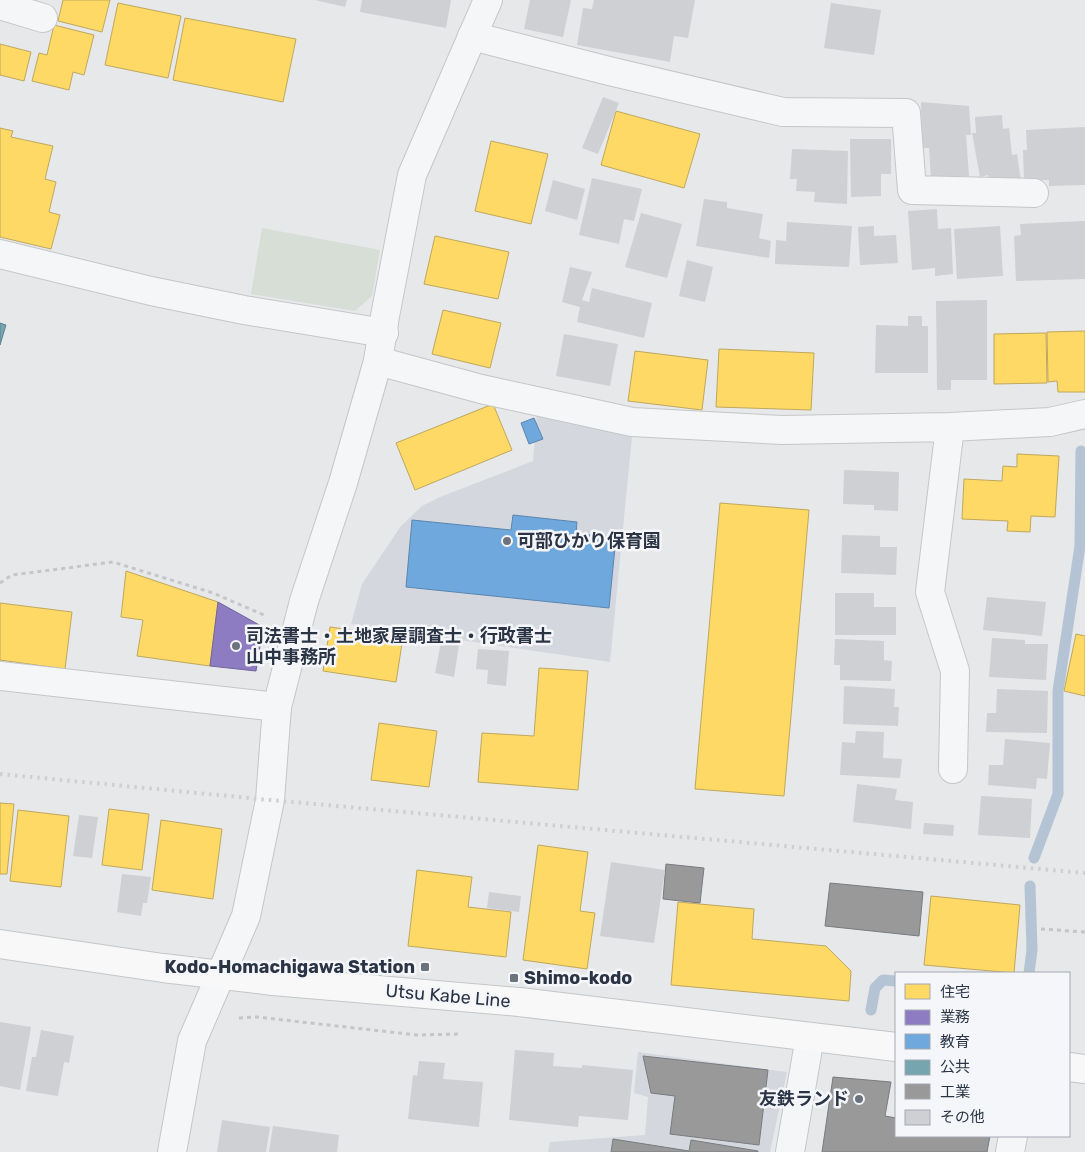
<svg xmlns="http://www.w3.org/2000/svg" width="1085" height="1152" font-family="Rubik,'Noto Sans JP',sans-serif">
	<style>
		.built { fill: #d4d7dd }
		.green { fill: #d6ded6 }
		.homes { fill: #ffd966; stroke: #bfa85c }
		.offices { fill: #8e7cc3; stroke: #70669d }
		.schools { fill: #6fa8dc; stroke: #5b85af }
		.public { fill: #76a5af; stroke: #60838f }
		.industry { fill: #999; stroke: #787b80 }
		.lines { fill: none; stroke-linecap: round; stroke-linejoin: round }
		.stream { stroke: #b4c4d5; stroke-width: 11 }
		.building { fill: #ced0d3 }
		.minor-casing { stroke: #c4c6c8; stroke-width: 30 }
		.tertiary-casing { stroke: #c4c6c8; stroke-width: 30 }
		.secondary-casing { stroke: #c4c6c8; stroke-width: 30 }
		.path { stroke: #c5c6ca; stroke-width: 3; stroke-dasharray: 4 4; stroke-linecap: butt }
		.minor { stroke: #f5f6f7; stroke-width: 28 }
		.tertiary { stroke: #f5f6f7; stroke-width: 28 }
		.secondary { stroke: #f8f8f8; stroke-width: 28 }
		.rail { stroke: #cecfd2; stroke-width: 4; stroke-dasharray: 2.5 5; stroke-linecap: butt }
		.poi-dot { fill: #6c737f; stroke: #f4f6f9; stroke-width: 2 }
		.labels { text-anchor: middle; stroke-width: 5; stroke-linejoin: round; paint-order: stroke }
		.poi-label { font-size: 18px; font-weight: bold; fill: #2b3445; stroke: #f4f6f9; text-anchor: start }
		.street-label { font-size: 18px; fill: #2b3445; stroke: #f4f6f9 }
	</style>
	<rect width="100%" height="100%" fill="#e6e8ea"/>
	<!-- built -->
	<path class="built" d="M 537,412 L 632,436 L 610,662 L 351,624 L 362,584 L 401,526 L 422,506 L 440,497 L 533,461 Z
		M 638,1052 L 787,1072 L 770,1152 L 548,1152 L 550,1142 L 645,1135 L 648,1097 L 634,1093 Z"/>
	<!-- green -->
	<path class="green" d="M 262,228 L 380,250 L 372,296 L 355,311 L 251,294 Z"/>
	<!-- homes -->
	<path class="homes" d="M 63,0 L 110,0 L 102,32 L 58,21 Z
		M 118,3 L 181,16 L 168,78 L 105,65 Z
		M 185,18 L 296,39 L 283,102 L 173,80 Z
		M 54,25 L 94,35 L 84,75 L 73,72 L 69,90 L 32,81 L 39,53 L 47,55 Z
		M 0,44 L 31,52 L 24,81 L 0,75 Z
		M 616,111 L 700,134 L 684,188 L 601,165 Z
		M 0,128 L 13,131 L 11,137 L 53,146 L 45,179 L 56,182 L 49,212 L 60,215 L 51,249 L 0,237 Z
		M 491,141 L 548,154 L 531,224 L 475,211 Z
		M 435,236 L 509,252 L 498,299 L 424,284 Z
		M 443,310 L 501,323 L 490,368 L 432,354 Z
		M 1085,331 L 1085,392 L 1058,392 L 1057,381 L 1048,382 L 1047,332 Z
		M 1046,333 L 1047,383 L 994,384 L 994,334 Z
		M 719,349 L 814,353 L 811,410 L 716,407 Z
		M 635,351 L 708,360 L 702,410 L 628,401 Z
		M 493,404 L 512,450 L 415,490 L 396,443 Z
		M 1017,454 L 1059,456 L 1055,517 L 1031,516 L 1030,532 L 1007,531 L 1008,521 L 962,519 L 964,479 L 1002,481 L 1003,466 L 1017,467 Z
		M 720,503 L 809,510 L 784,796 L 695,789 Z
		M 126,571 L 218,602 L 210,666 L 137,656 L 143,620 L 121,617 Z
		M 0,603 L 72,612 L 65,669 L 0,660 Z
		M 330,627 L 403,637 L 396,682 L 323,671 Z
		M 1076,634 L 1085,636 L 1085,696 L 1064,691 Z
		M 539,668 L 588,671 L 578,790 L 478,782 L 482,733 L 534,736 Z
		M 379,723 L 437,731 L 429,787 L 371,780 Z
		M 0,803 L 14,804 L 7,874 L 0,874 Z
		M 109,809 L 149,814 L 142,870 L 102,865 Z
		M 18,810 L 69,816 L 61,887 L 10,881 Z
		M 161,820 L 222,829 L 213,899 L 152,890 Z
		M 538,845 L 588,852 L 580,911 L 595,913 L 587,969 L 523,960 Z
		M 417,870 L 472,877 L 468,907 L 511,912 L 506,957 L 408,946 Z
		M 931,896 L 1020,905 L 1014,973 L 924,965 Z
		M 678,902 L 754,909 L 752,939 L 826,946 L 851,971 L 849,1001 L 671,985 Z"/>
	<!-- offices -->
	<path class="offices" d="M 218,602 L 263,627 L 256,671 L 210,666 Z"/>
	<!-- schools -->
	<path class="schools" d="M 534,418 L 543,439 L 529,444 L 521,423 Z
		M 513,515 L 577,522 L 576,534 L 616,537 L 609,608 L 406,587 L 412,520 L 511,530 Z"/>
	<!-- public -->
	<path class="public" d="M 0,323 L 6,325 L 0,345 Z"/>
	<!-- industry -->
	<path class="industry" d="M 666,864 L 704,868 L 700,903 L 663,899 Z
		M 830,883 L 923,892 L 919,936 L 825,926 Z
		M 643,1056 L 768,1070 L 759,1145 L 670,1134 L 675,1096 L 651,1093 Z
		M 833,1077 L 891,1082 L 885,1116 L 896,1118 L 896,1136 L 990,1136 L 987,1152 L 822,1152 Z
		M 613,1139 L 689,1151 L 691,1140 L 758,1151 L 758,1152 L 611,1152 Z"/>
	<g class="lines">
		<!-- stream -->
		<path class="stream" d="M 1034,858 L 1058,794 L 1058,691 L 1080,546 L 1081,451
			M 1029,973 L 1032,950 L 1030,886
			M 871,1010 L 875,988 L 883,980 L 896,981"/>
	</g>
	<!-- building -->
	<path class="building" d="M 315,0 L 347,0 L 345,7 Z
		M 362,0 L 451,0 L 446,28 L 360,12 Z
		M 530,0 L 571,0 L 563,37 L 524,29 Z
		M 594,0 L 695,0 L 688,38 L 674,36 L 670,62 L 577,45 L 583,8 L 592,9 Z
		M 831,3 L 881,10 L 874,55 L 824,48 Z
		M 603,97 L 619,103 L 598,154 L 582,148 Z
		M 921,102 L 969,106 L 971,135 L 966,135 L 969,176 L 931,179 L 929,148 L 922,148 Z
		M 1002,115 L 1003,129 L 1009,128 L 1012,155 L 1017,154 L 1021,181 L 991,186 L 988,175 L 980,177 L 972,133 L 976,133 L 975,117 Z
		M 1085,127 L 1085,185 L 1049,186 L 1049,180 L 1024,180 L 1023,150 L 1027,150 L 1026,130 Z
		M 850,139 L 891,139 L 891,174 L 881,174 L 881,196 L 851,197 Z
		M 792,149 L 848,151 L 847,204 L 814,202 L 815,192 L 796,191 L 797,179 L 790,179 Z
		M 592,178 L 642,189 L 634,221 L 624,219 L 619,244 L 579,235 Z
		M 553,180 L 585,189 L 577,220 L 545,211 Z
		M 704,199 L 727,202 L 727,208 L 763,214 L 759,238 L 771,241 L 769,258 L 696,246 Z
		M 937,209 L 938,229 L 951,228 L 953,274 L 935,276 L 935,268 L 912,270 L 908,211 Z
		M 641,213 L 682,224 L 667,278 L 625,267 Z
		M 1085,221 L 1085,279 L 1016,281 L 1014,236 L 1021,235 L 1020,224 Z
		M 787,222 L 852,226 L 849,267 L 775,264 L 776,240 L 786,241 Z
		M 874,226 L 874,236 L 896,235 L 898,263 L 860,265 L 858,227 Z
		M 1000,226 L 1003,276 L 957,279 L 954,229 Z
		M 687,260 L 713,267 L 705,302 L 679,296 Z
		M 570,267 L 592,272 L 582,300 L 589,302 L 592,288 L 652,303 L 644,338 L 577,322 L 580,307 L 562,302 Z
		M 987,300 L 987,380 L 951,380 L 951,390 L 937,390 L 936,301 Z
		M 908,316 L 922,316 L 922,326 L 928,326 L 928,373 L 875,373 L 876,325 L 908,326 Z
		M 564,334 L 618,344 L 610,386 L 556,376 Z
		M 844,470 L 899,472 L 898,511 L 874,510 L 874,505 L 843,504 Z
		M 842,535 L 880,536 L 880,547 L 897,547 L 896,575 L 841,573 Z
		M 835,593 L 874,593 L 874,607 L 896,607 L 896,635 L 835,635 Z
		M 987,597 L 1046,602 L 1042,636 L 983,630 Z
		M 992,638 L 1025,640 L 1025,644 L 1048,644 L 1046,680 L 989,677 Z
		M 835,639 L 884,641 L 884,660 L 892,661 L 891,681 L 840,680 L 840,665 L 834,665 Z
		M 441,642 L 459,645 L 454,677 L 435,673 Z
		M 478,649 L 509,651 L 506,686 L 487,684 L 488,670 L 476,669 Z
		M 844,686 L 895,689 L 894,707 L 899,707 L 898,726 L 843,724 Z
		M 997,689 L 1048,691 L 1047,733 L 986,732 L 987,713 L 996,713 Z
		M 856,731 L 884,732 L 883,758 L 902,759 L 900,778 L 840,775 L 842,742 L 855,743 Z
		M 1005,739 L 1050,743 L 1047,779 L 1037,778 L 1036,789 L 988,785 L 989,765 L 1003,765 Z
		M 857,784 L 897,789 L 895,800 L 913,802 L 911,829 L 853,822 Z
		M 981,796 L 1032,799 L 1030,838 L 978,835 Z
		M 79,815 L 98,817 L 92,858 L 73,856 Z
		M 924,823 L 954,825 L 953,836 L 923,834 Z
		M 611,862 L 665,870 L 654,943 L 600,936 Z
		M 122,874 L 151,877 L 147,903 L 143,903 L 141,916 L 117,912 Z
		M 489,892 L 521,896 L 519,912 L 487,908 Z
		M 0,1022 L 31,1027 L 20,1090 L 0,1086 Z
		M 41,1030 L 74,1036 L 69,1063 L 64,1062 L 58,1096 L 26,1091 L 32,1057 L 36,1057 Z
		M 515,1050 L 554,1053 L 553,1066 L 582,1068 L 582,1065 L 633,1070 L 628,1120 L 579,1116 L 578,1127 L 509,1120 Z
		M 419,1061 L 445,1063 L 443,1079 L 483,1082 L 479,1127 L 408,1119 L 413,1075 L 417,1076 Z
		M 222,1120 L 270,1127 L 266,1152 L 217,1152 Z
		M 273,1126 L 339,1135 L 337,1152 L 269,1152 Z"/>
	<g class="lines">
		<defs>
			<path id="minor" d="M 0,5 L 43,18
				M 472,36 L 609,71 L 783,112 L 906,113 L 912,190 L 1034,193
				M 0,254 L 151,291 L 244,310 L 384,333
				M 378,361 L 481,389 L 632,422 L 782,430 L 950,427 L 1050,422 L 1085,414
				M 950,427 L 930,592 L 955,671 L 953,769
				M 0,676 L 277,707
				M 172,1152 L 192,1041 L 221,974
				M 790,1152 L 810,1037
				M 1010,1152 L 1013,1136"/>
			<path id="tertiary" d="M 221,974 L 246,916 L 270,800 L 277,707 L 304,601 L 343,483 L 378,361 L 385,316 L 412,175 L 488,0"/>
			<path id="secondary" d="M 0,944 L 163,968 L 273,981 L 519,1002 L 896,1047
				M 1069,1067 L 1085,1069"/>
		</defs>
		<!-- minor casing -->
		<use href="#minor" class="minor-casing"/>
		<!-- tertiary casing -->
		<use href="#tertiary" class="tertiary-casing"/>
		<!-- secondary casing -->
		<use href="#secondary" class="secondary-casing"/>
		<!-- path -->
		<path class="path" d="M 0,583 L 12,575 L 113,562 L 213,593 L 264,615
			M 1041,929 L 1085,932
			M 239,1018 L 257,1017 L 417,1035 L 460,1034"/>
		<!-- minor -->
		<use href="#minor" class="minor"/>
		<!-- tertiary -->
		<use href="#tertiary" class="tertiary"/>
		<!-- secondary -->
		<use href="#secondary" class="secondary"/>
		<!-- rail -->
		<path class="rail" d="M 0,774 L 270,800 L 1085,873"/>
	</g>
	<!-- markers -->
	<g class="poi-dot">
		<circle cx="507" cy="541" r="5"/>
		<circle cx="236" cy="646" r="5"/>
		<rect x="420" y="962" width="10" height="10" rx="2.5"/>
		<rect x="509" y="973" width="10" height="10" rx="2.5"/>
		<circle cx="859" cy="1099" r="5"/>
	</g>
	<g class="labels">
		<!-- poi labels -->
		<g class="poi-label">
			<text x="517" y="547">可部ひかり保育園</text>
			<text x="246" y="642">司法書士・土地家屋調査士・行政書士<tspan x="246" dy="21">山中事務所</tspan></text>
			<text x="415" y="973" text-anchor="end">Kodo-Homachigawa Station</text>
			<text x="524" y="984">Shimo-kodo</text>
			<text x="849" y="1105" text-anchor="end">友鉄ランド</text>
		</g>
		<!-- street labels -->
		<g class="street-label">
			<text transform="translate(448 996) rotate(5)" y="6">Utsu Kabe Line</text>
		</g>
	</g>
	<!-- legend -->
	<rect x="895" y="972" width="175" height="165" fill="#f4f6f9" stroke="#a4a8b1"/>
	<rect x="905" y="984" width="25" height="15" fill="#ffd966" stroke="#a4a8b1"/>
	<text x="940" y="997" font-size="15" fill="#2b3445">住宅</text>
	<rect x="905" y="1010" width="25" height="15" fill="#8e7cc3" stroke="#a4a8b1"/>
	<text x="940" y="1022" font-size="15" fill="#2b3445">業務</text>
	<rect x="905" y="1034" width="25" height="15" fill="#6fa8dc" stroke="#a4a8b1"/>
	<text x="940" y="1047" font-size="15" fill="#2b3445">教育</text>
	<rect x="905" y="1060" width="25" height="15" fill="#76a5af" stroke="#a4a8b1"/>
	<text x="940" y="1072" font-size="15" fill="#2b3445">公共</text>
	<rect x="905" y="1084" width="25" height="15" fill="#999999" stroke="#a4a8b1"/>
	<text x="940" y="1097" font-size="15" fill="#2b3445">工業</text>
	<rect x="905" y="1110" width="25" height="15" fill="#ced0d3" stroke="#a4a8b1"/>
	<text x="940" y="1122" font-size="15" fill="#2b3445">その他</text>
</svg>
